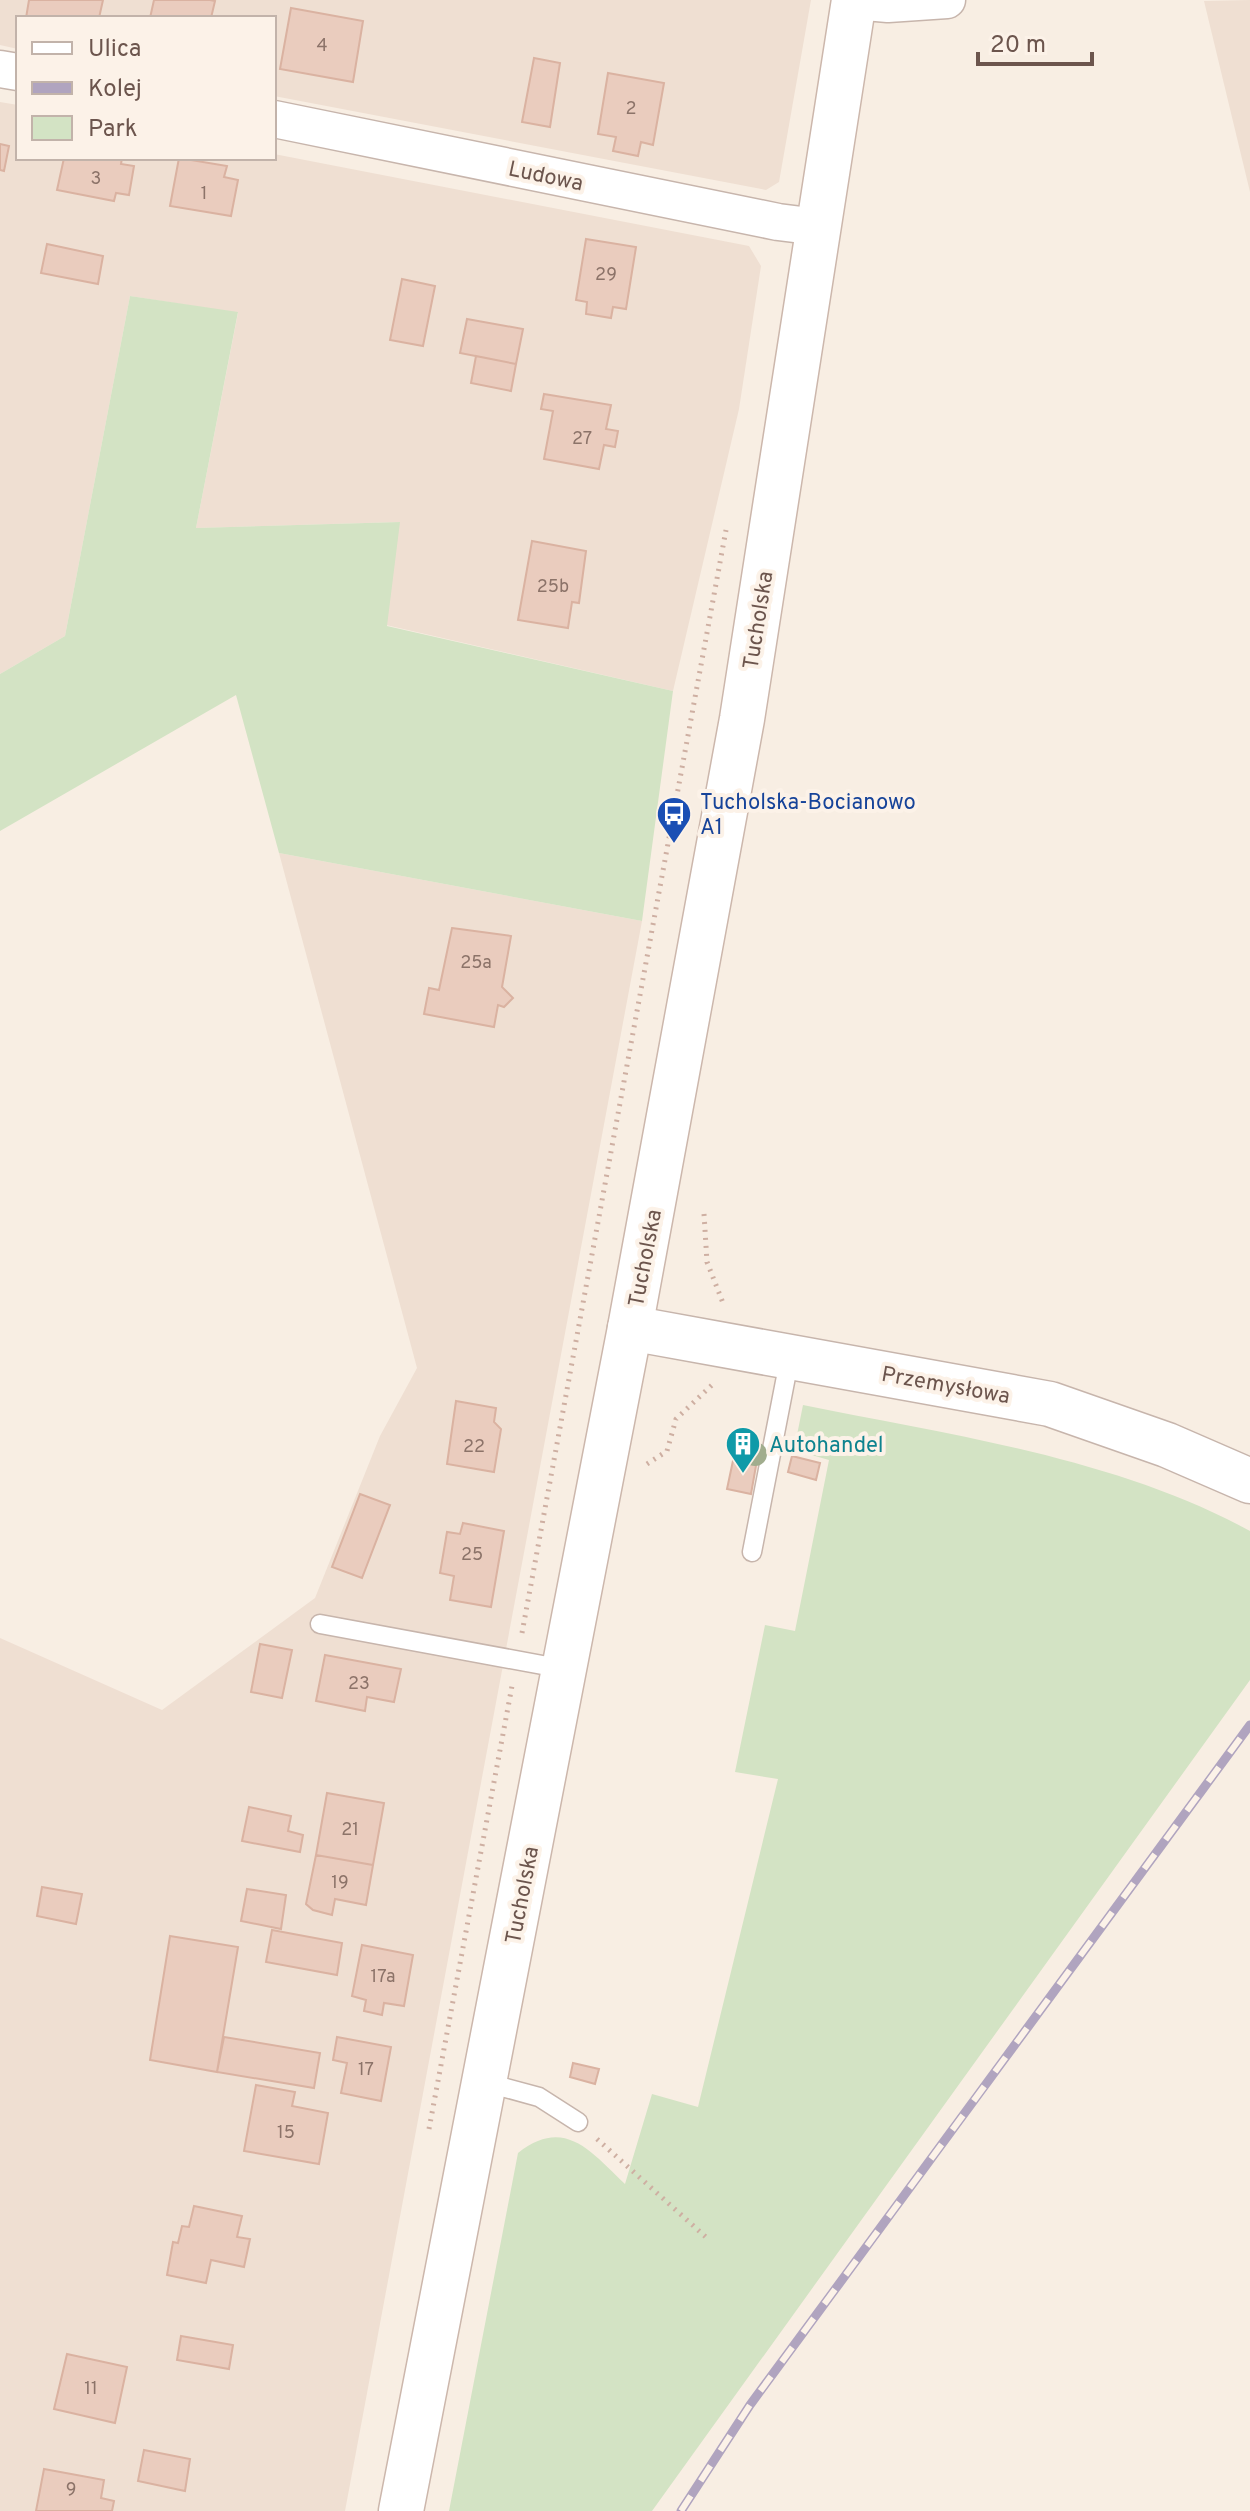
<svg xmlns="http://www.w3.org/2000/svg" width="1250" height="2511" font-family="Overpass,sans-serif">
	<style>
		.residential { fill: #efdfd2 }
		.green { fill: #d3e3c4 }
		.building { fill: #eaccbe; stroke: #dab2a1; stroke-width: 2 }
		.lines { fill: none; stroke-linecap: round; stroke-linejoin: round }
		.service-casing { stroke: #c7b5ac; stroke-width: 21 }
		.minor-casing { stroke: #c7b5ac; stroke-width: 39 }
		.tertiary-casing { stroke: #c7b5ac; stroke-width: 47 }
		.secondary-casing { stroke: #ccb7ac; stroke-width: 47 }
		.path { stroke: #ceafa2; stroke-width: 5; stroke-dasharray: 2 6; stroke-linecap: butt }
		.service { stroke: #fff; stroke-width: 18 }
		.minor { stroke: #fff; stroke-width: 36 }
		.tertiary { stroke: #fff; stroke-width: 44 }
		.secondary { stroke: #fff; stroke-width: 44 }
		.rail-casing { stroke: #b0a4bf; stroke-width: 9 }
		.rail { stroke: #fcf2e8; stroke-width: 6; stroke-dasharray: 18; stroke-linecap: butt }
		.tree { fill: #a1ad8e }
		.labels { text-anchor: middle; stroke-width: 8; stroke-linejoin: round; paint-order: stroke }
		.number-label { font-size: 18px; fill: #8c7369 }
		.street-label { font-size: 22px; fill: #6c554d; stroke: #fcf2e8 }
		.transit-label { font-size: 22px; fill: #164399; stroke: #fcf2e8; text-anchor: start }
		.culture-label { font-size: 22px; fill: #0d838f; stroke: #fcf2e8; text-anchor: start }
	</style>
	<rect width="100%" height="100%" fill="#f8eee3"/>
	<!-- residential -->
	<path class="residential" d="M 0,0 L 811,0 L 779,182 L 766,190 L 274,96 L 274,18 L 18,18 L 18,49 L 0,45 Z
		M 1250,0 L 1250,192 L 1204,1 Z
		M 0,102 L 18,105 L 18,158 L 274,158 L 274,154 L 749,246 L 761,266 L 739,409 L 673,691 L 386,625 L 399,522 L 196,528 L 238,313 L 130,296 L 65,636 L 0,674 Z
		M 279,853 L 642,921 L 345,2511 L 0,2511 L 0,1638 L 162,1710 L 315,1598 L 380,1436 L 417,1368 Z"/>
	<!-- green -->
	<path class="green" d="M 130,296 L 238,312 L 196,528 L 400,522 L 387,626 L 673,691 L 642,921 L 279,853 L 236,695 L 0,831 L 0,674 L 65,636 Z
		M 803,1405 C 951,1435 1116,1458 1250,1531 L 1250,1680 L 652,2511 L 449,2511 L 518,2153 C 565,2116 591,2152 625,2184 L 652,2094 L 698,2107 L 778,1779 L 735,1772 L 765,1625 L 795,1631 L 829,1460 L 794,1450 Z"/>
	<!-- building -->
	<path class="building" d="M 29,0 L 103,0 L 99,18 L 26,18 Z
		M 154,0 L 210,0 L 215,1 L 211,18 L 150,18 Z
		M 291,8 L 363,21 L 353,82 L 280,69 Z
		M 534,58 L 560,63 L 550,127 L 522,122 Z
		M 608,73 L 664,83 L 653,145 L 641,142 L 638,156 L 613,151 L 616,137 L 598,134 Z
		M 0,144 L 9,146 L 4,171 L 0,170 Z
		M 64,158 L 122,158 L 121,164 L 134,166 L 129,195 L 116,193 L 114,201 L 57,190 Z
		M 179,158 L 227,166 L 224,177 L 238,180 L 231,216 L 170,206 Z
		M 586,239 L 636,247 L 626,309 L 613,307 L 611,318 L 586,314 L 587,302 L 576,300 Z
		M 47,244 L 103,256 L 98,284 L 41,273 Z
		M 402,279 L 435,286 L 423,346 L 390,340 Z
		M 467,319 L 523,329 L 516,364 L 460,353 Z
		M 476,356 L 516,364 L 511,391 L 471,383 Z
		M 544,394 L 611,405 L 606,429 L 618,431 L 615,447 L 604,445 L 599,469 L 544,459 L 553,411 L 541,409 Z
		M 532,541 L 586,551 L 579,603 L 572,602 L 568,628 L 518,620 Z
		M 452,928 L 511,936 L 502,987 L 513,998 L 504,1007 L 498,1005 L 494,1027 L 424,1014 L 429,988 L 439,990 Z
		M 456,1401 L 496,1408 L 494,1422 L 501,1429 L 494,1472 L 447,1464 Z
		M 734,1456 L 757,1460 L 751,1494 L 727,1489 Z
		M 792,1456 L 820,1463 L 816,1480 L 788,1472 Z
		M 360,1494 L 390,1505 L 362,1578 L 332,1567 Z
		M 463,1523 L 504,1531 L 491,1607 L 450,1600 L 454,1576 L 440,1573 L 447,1532 L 460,1534 Z
		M 260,1644 L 292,1650 L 282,1698 L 251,1692 Z
		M 325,1655 L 401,1669 L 394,1702 L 367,1697 L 365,1711 L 316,1701 Z
		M 327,1793 L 384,1803 L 373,1865 L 316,1855 Z
		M 249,1807 L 291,1816 L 288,1831 L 303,1835 L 300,1852 L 242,1841 Z
		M 316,1855 L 373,1865 L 366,1905 L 335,1899 L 332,1915 L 313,1910 L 306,1904 Z
		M 42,1887 L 82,1894 L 76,1924 L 37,1916 Z
		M 247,1889 L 286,1895 L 281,1929 L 241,1921 Z
		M 272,1930 L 342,1943 L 337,1975 L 266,1962 Z
		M 170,1936 L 238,1947 L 217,2072 L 150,2060 Z
		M 362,1945 L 413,1955 L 404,2006 L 384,2003 L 382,2015 L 364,2011 L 366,2000 L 352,1996 Z
		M 224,2037 L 320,2053 L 314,2088 L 217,2072 Z
		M 337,2037 L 391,2047 L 381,2101 L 341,2093 L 347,2063 L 333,2060 Z
		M 573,2063 L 599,2069 L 595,2084 L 570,2077 Z
		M 256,2085 L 295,2092 L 292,2106 L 328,2113 L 319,2164 L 244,2151 Z
		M 194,2206 L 242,2216 L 237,2237 L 250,2239 L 244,2267 L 211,2260 L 206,2283 L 167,2275 L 173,2242 L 178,2243 L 182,2226 L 189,2227 Z
		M 181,2336 L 233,2345 L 229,2369 L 177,2360 Z
		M 67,2354 L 127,2367 L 115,2423 L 54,2409 Z
		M 144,2450 L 190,2459 L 185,2491 L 138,2481 Z
		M 44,2469 L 104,2480 L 101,2498 L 114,2501 L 112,2511 L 36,2511 Z"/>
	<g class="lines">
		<defs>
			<path id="service" d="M 752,1552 L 790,1356
				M 320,1624 L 564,1669
				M 484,2082 L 539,2097 L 578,2122"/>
			<path id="minor" d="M 854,1 L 888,4 L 947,0
				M 0,69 L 18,72
				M 274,119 L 778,222 L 818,227"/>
			<path id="tertiary" d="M 630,1328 L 1050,1404 L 1167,1445 L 1250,1481"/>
			<path id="secondary" d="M 401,2511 L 630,1328 L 742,719 L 854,0"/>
		</defs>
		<!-- service casing -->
		<use href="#service" class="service-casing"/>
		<!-- minor casing -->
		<use href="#minor" class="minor-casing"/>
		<!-- tertiary casing -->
		<use href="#tertiary" class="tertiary-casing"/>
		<!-- secondary casing -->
		<use href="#secondary" class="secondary-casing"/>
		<!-- path -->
		<path class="path" d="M 704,1214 L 707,1262 L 723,1303
			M 647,1464 L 667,1451 L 676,1419 L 712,1385
			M 522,1633 L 726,530
			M 429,2129 L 512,1686
			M 597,2139 L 708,2239"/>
		<!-- service -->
		<use href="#service" class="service"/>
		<!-- minor -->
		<use href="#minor" class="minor"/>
		<!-- tertiary -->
		<use href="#tertiary" class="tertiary"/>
		<!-- secondary -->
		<use href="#secondary" class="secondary"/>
		<defs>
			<path id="rail" d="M 681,2511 L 750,2405 L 1250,1725"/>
		</defs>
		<!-- rail casing -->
		<use href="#rail" class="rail-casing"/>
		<!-- rail -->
		<use href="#rail" class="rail"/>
	</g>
	<!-- trees -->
	<circle class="tree" cx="755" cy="1454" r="12"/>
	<!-- icons -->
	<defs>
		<symbol id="bus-pin" viewBox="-11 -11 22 30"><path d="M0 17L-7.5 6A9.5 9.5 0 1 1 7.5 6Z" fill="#1a4fb4" stroke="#fcf2e8"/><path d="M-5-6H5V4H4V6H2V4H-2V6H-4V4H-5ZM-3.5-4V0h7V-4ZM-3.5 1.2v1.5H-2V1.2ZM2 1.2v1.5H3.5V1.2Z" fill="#fff"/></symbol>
		<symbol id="building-pin" viewBox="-11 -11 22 30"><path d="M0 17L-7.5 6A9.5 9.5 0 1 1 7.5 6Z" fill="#0f9aa8" stroke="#fcf2e8"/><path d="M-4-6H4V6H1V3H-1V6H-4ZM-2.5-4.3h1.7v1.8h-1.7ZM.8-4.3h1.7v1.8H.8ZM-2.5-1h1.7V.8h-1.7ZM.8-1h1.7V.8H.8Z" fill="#fff"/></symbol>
	</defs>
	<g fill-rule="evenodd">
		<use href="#bus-pin" x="654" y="794" width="40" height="54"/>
		<use href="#building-pin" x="723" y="1424" width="40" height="54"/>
	</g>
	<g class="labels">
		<!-- number labels -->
		<g class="number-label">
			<text x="322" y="51">4</text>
			<text x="631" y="114">2</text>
			<text x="96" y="184">3</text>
			<text x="204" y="199">1</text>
			<text x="606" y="280">29</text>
			<text x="582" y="444">27</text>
			<text x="553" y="592">25b</text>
			<text x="476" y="968">25a</text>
			<text x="474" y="1452">22</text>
			<text x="472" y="1560">25</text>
			<text x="359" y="1689">23</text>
			<text x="350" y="1835">21</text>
			<text x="340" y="1888">19</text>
			<text x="383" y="1982">17a</text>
			<text x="366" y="2075">17</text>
			<text x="286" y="2138">15</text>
			<text x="91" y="2394">11</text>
			<text x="71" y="2495">9</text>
		</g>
		<!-- street labels -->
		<g class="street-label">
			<text transform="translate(546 175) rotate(12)" y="8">Ludowa</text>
			<text transform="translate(757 620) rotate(-81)" y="8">Tucholska</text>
			<text transform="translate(644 1258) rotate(-79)" y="8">Tucholska</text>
			<text transform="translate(946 1384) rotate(10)" y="8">Przemysłowa</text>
			<text transform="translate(521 1895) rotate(-79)" y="8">Tucholska</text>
		</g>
		<!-- transit labels -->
		<g class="transit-label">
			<text x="700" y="809">Tucholska-Bocianowo<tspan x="700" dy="25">A1</tspan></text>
		</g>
		<!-- culture labels -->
		<g class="culture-label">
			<text x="769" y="1452">Autohandel</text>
		</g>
	</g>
	<!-- legend -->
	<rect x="16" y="16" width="260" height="144" fill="#fcf2e8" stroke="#c2b3aa" stroke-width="2"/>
	<rect x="32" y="42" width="40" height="12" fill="#ffffff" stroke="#c2b3aa" stroke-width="2"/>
	<text x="88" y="56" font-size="24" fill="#6c554d">Ulica</text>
	<rect x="32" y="82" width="40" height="12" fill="#b0a4bf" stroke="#c2b3aa" stroke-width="2"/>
	<text x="88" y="96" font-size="24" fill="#6c554d">Kolej</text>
	<rect x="32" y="116" width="40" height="24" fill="#d3e3c4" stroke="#c2b3aa" stroke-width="2"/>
	<text x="88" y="136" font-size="24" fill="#6c554d">Park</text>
	<!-- scale -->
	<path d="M978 52v12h114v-12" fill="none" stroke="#6c554d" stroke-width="4"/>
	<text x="990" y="52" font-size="24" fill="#6c554d" stroke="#fcf2e8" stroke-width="6" paint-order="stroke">20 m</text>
</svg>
